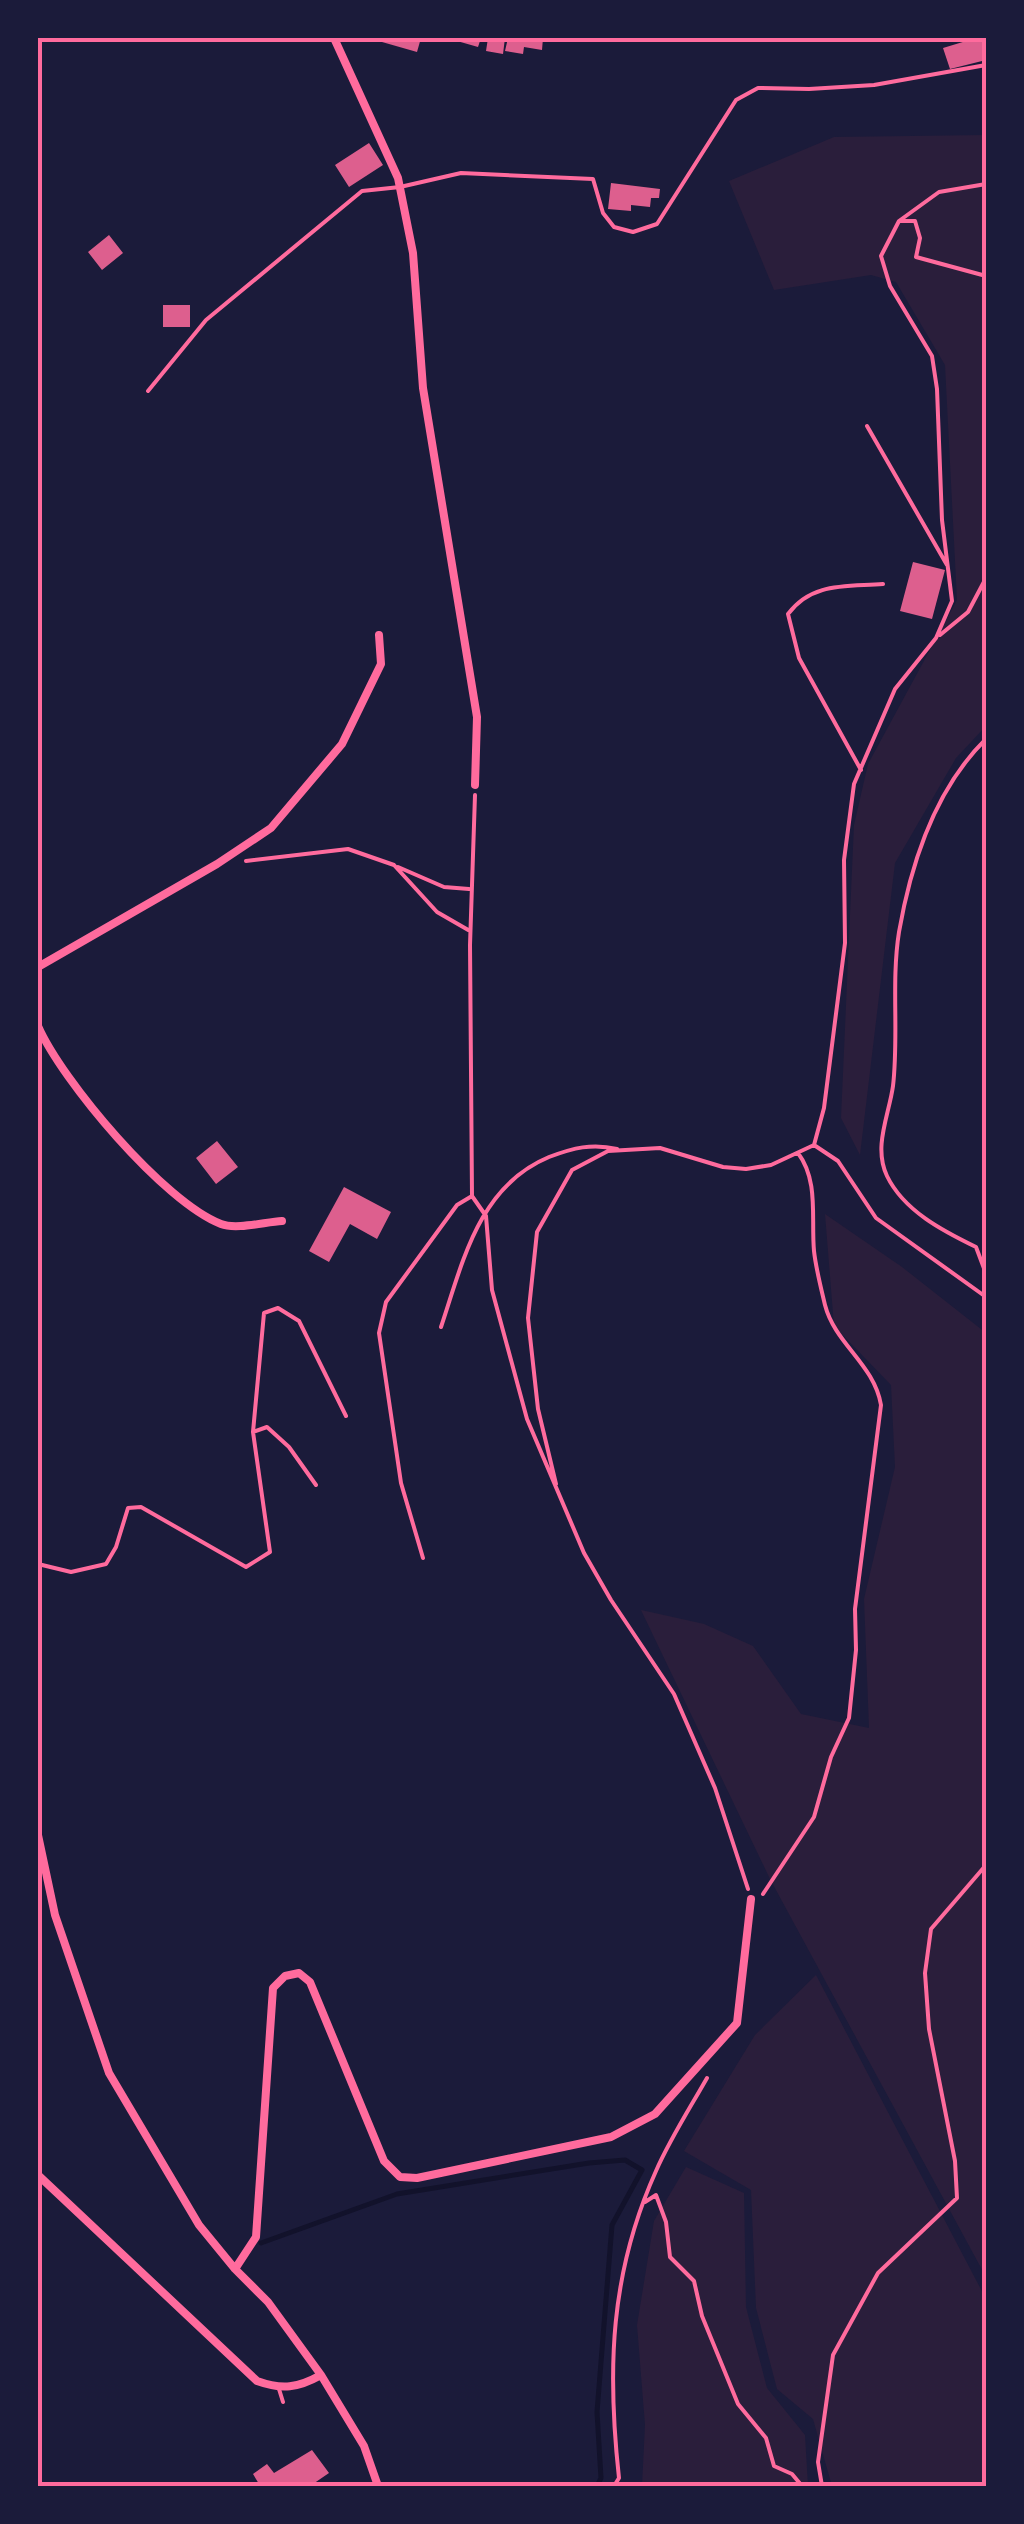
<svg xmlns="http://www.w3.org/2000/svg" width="1024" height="2524" font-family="Karla,sans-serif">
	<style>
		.green { fill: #2a1e3b }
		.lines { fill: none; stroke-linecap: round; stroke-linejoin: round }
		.stream { stroke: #12122b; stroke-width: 5 }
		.building { fill: #dd5f8e }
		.path { stroke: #ff6b9d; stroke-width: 4 }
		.service { stroke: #ff6b9d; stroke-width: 4 }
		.minor { stroke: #ff6b9d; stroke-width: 8 }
		.neatline { fill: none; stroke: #ff6b9d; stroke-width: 4 }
	</style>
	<rect width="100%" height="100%" fill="#1b1b3a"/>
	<!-- green -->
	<path class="green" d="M 986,135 L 986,726 L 956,758 L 895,863 L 860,1155 L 841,1118 L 854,825 L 868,764 L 957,600 L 945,365 L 896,282 L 871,275 L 774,290 L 729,181 L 834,137 Z
		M 825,1214 L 902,1267 L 986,1333 L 986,2277 L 770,1879 L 641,1610 L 704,1624 L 753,1646 L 801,1714 L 869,1728 L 864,1599 L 895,1467 L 891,1385 L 834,1326 Z
		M 816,1975 L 986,2299 L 986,2486 L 832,2486 L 813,2419 L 777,2389 L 756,2308 L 751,2190 L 684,2151 L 755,2035 Z
		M 686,2167 L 744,2193 L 746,2307 L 767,2388 L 805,2435 L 808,2486 L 642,2486 L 645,2425 L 637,2325 L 654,2221 Z"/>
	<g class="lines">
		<!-- stream -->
		<path class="stream" d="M 261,2243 L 397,2194 L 589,2163 L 625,2160 L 642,2170 L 612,2225 L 597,2412 L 601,2478 L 597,2486"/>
	</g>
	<!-- building -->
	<path class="building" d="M 383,38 L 421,38 L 417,52 L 382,42 Z
		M 458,38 L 481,38 L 478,47 L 457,41 Z
		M 488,38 L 505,38 L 503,54 L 486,51 Z
		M 508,38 L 543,38 L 542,50 L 524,47 L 523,54 L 505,51 Z
		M 976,38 L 983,38 L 986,42 L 986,60 L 950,69 L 943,48 Z
		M 369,143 L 383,165 L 349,187 L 335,165 Z
		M 611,183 L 660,189 L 659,198 L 651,198 L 650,207 L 631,205 L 631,211 L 608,209 Z
		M 109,235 L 123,253 L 102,270 L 88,252 Z
		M 163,305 L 190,305 L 190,327 L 163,327 Z
		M 913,562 L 945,570 L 932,619 L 900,611 Z
		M 217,1141 L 238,1167 L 216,1184 L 196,1158 Z
		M 344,1187 L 391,1212 L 377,1239 L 350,1224 L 329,1262 L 309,1251 Z
		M 312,2450 L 329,2473 L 310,2486 L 256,2486 L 259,2484 L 253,2474 L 267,2464 L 274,2473 Z"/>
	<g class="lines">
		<!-- path -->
		<path class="path" d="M 900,221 L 915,221 L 920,238 L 916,257 L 986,276
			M 867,426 L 947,565
			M 940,635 L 968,612 L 986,578
			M 861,770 L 799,658 L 788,614 C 812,582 846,587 883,584
			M 475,795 L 470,945 L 472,1196 L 486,1216 L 492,1290 L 527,1419 L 584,1553 L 611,1600 L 674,1694 L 715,1788 L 748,1889
			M 246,861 L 348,849 L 394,865 L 437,912 L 470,931
			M 398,867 L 444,887 L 469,889
			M 814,1145 L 838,1161 L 876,1218 L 986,1297
			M 985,1293 L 985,1271 L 976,1247 C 943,1231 904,1211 887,1176 C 873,1147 889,1115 893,1086 C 899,1035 891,982 899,932 C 911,863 936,788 986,739
			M 441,1327 C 463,1261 479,1186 549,1157 C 573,1148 592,1143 617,1149
			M 253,1432 L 267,1427 L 289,1447 L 316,1485
			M 556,1484 L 538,1409 L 528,1318 L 537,1232 L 572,1170 L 608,1151 L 660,1148 L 723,1167 L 746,1169 L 771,1165 L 814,1145 L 824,1108 L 845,943 L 844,860 L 854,784 L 895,689 L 936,638 L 952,601 L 942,520 L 937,389 L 932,356 L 890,286 L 881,256 L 899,221 L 939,192 L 986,184
			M 423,1558 L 401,1483 L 379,1333 L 386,1302 L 457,1205 L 472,1196
			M 38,1564 L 71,1572 L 106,1564 L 116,1547 L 128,1508 L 141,1507 L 246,1567 L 270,1552 L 253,1432 L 264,1313 L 278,1308 L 299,1321 L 346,1416
			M 763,1894 L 814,1817 L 831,1757 L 849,1718 L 856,1650 L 855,1609 L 881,1405 C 874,1364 835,1344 825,1305 C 821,1288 816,1269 814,1251 C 811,1218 819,1181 798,1153
			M 645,2202 L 656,2195 L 666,2222 L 670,2257 L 694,2281 L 702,2316 L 738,2404 L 766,2438 L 774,2466 L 792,2474 L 802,2486
			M 614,2486 L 619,2478 C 607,2369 610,2273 656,2171 C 670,2139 690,2108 707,2078
			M 822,2486 L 818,2462 L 833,2355 L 878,2273 L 957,2198 L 955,2161 L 929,2029 L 925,1973 L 931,1929 L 986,1865 L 986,1859"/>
		<!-- service -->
		<path class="service" d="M 148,391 L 206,320 L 362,191 L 400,187 L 461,173 L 593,179 L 603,213 L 614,227 L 633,232 L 657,224 L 736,100 L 758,88 L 809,89 L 874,85 L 986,65
			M 279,2389 L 283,2402"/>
		<!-- minor -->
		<path class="minor" d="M 334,38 L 398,178 L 413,253 L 423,388 L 477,717 L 475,785
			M 38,391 L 38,390
			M 38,967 L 217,864 L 271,828 L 342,744 L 381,664 L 379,635
			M 38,1026 C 62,1081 164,1202 221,1224 C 236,1230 265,1222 282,1221
			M 38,1835 L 55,1915 L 109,2073 L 199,2225 L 235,2269 L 268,2302 L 321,2375 L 364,2446 L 378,2486
			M 38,2175 L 257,2381 C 282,2390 298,2388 321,2375
			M 235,2269 L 256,2237 L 273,1988 L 285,1976 L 299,1973 L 310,1982 L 384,2161 L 400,2177 L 417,2178 L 611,2137 L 655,2114 L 737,2023 L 751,1899"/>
	</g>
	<!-- border -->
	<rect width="1024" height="2524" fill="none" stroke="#1b1b3a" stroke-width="80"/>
	<rect x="40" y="40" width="944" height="2444" class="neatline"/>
</svg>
